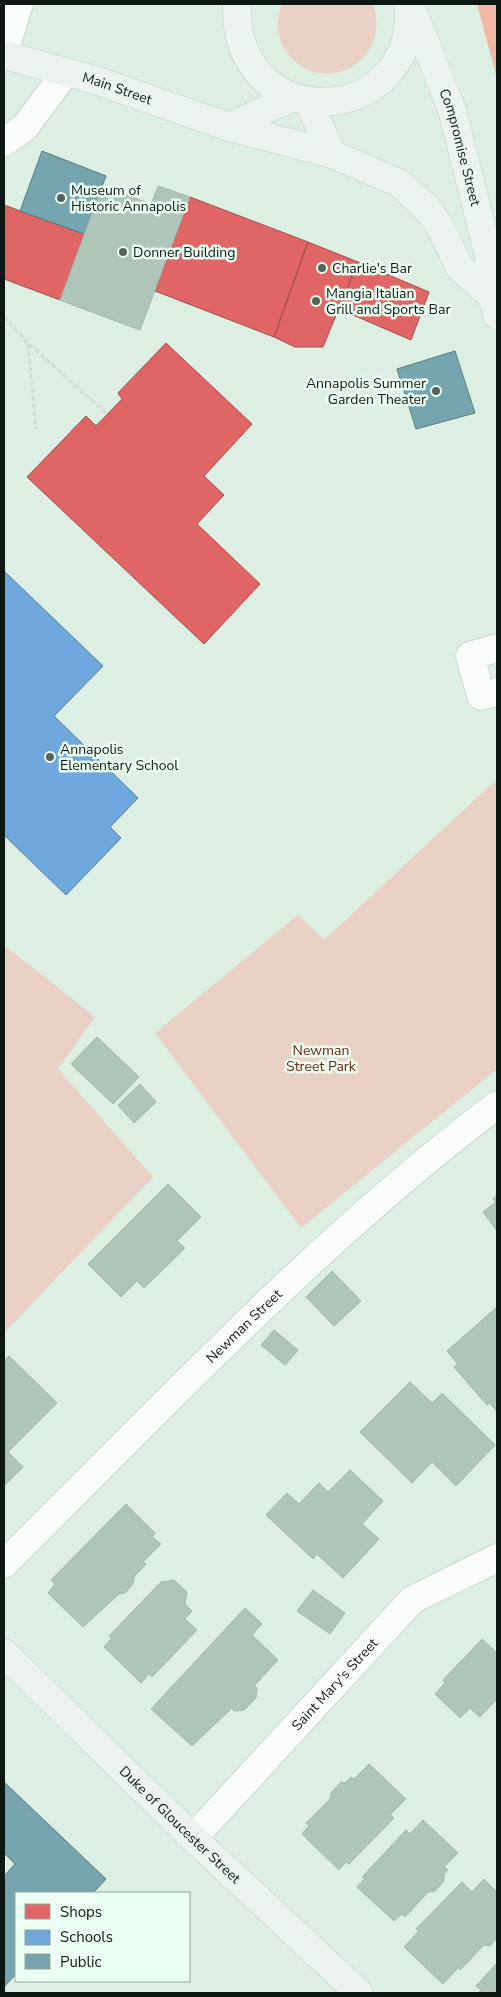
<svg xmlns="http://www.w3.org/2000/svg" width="501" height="1997" font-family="'Nunito Sans',sans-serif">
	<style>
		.green { fill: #e9d1c5 }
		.water { fill: #f2b7a5 }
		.shops { fill: #e06666; stroke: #a14f4d }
		.schools { fill: #6fa8dc; stroke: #527d9f }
		.public { fill: #76a5af; stroke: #567b80 }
		.building { fill: #adc6b8; stroke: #a7b4ac }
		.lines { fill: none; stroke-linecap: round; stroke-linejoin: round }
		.minor-casing { stroke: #b3c0b8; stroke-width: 29 }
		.major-casing { stroke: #c3cac5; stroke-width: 29 }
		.path { stroke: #d4dad6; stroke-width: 3; stroke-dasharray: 5 2.5; stroke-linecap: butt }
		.minor { stroke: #fafcfb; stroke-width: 28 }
		.major { stroke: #ecf3ef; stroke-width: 28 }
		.poi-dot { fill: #56635b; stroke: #ecfff3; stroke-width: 2 }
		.labels { text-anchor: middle; stroke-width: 5; stroke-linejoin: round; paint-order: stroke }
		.street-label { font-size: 14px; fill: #0d1812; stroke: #ecfff3 }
		.poi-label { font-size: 14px; fill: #0d1812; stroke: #ecfff3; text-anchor: start }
		.park-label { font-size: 14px; fill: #732312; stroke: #ecfff3 }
	</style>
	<rect width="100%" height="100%" fill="#ddeee3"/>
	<!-- green -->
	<path class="green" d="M 282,4 L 373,4 C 394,63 317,102 284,48 C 276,34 276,19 282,4 Z
		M 497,779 L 497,1069 L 301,1228 L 155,1033 L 298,915 L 324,940 Z
		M 4,945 L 95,1017 L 58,1069 L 153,1177 L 4,1333 Z"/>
	<!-- water -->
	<path class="water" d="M 477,4 L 497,4 L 497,78 Z"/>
	<!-- shops -->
	<path class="shops" d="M 190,197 L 308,242 L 274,337 L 155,291 Z
		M 4,205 L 84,234 L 60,300 L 4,279 Z
		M 308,242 L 358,262 L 323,347 L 295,347 L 274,337 Z
		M 358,262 L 429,292 L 411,340 L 339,309 Z
		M 166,343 L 252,424 L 204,476 L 224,495 L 197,524 L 260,584 L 204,644 L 27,477 L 86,416 L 96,426 L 122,399 L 118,393 Z"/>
	<!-- schools -->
	<path class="schools" d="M 4,571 L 103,666 L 54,716 L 138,798 L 110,827 L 121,838 L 66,895 L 4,835 Z"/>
	<!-- public -->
	<path class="public" d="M 42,151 L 106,176 L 84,234 L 20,211 Z
		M 455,351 L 475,413 L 416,429 L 397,369 Z
		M 4,1782 L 106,1879 L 93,1893 L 16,1893 L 16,1974 L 4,1987 L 4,1876 L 15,1864 L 4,1853 Z"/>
	<!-- building -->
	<path class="building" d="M 102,186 L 151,204 L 158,186 L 190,197 L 140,330 L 60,300 Z
		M 97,1037 L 139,1077 L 113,1104 L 71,1064 Z
		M 140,1084 L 156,1102 L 134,1123 L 118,1105 Z
		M 168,1184 L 201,1217 L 177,1241 L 185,1248 L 144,1288 L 137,1281 L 121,1297 L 88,1264 Z
		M 497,1195 L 497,1231 L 483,1212 L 496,1202 L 493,1199 Z
		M 332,1271 L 361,1301 L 334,1326 L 306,1297 Z
		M 497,1307 L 497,1412 L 490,1403 L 487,1405 L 454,1367 L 458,1364 L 447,1351 Z
		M 274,1330 L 298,1350 L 285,1365 L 261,1345 Z
		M 9,1356 L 57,1403 L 8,1452 L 23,1467 L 4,1486 L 4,1361 Z
		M 410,1382 L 432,1403 L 442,1393 L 495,1445 L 456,1486 L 432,1462 L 412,1483 L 360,1432 Z
		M 350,1470 L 383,1501 L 362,1524 L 379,1539 L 343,1578 L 317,1554 L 313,1559 L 266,1515 L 287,1493 L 299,1504 L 319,1483 L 328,1492 Z
		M 126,1504 L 155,1533 L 152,1537 L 161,1544 L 143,1562 L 146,1564 L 134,1577 L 133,1584 L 125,1593 L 119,1594 L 83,1627 L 48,1593 L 55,1584 L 51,1580 Z
		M 174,1580 L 187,1592 L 185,1604 L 192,1611 L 185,1619 L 197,1630 L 152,1677 L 149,1674 L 141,1683 L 104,1647 L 112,1638 L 109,1636 L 161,1582 Z
		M 313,1590 L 345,1613 L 330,1634 L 297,1611 Z
		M 245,1608 L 262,1624 L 252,1635 L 278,1660 L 254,1686 L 257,1688 L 256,1698 L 244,1710 L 234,1711 L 232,1708 L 192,1746 L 151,1709 Z
		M 482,1639 L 497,1653 L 497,1699 L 480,1717 L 470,1708 L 460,1718 L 435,1694 L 445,1683 L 443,1680 Z
		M 369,1764 L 406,1799 L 390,1815 L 394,1818 L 349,1864 L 346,1862 L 339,1870 L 302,1834 L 309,1826 L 306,1823 L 331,1798 L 331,1793 L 341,1782 L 345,1783 L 351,1777 L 354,1779 Z
		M 423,1820 L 458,1853 L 444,1867 L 448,1870 L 444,1874 L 444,1881 L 435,1891 L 428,1892 L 405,1917 L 402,1914 L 394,1921 L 357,1887 L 365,1878 L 362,1877 L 406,1830 L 410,1834 Z
		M 484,1879 L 497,1892 L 497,1938 L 490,1946 L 484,1945 L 460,1970 L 459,1967 L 443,1984 L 404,1947 L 419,1931 L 416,1929 L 462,1882 L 472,1892 Z
		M 497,1963 L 497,1993 L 478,1993 L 481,1990 L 476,1986 Z"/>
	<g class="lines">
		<defs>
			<g id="minor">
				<path d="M 4,53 L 19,4"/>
				<path d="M 4,142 L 25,127 L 66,72"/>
				<path d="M 497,648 L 470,656 L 481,696 L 497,692"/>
				<path id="s1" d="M 4,1564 C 163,1407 318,1240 497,1105"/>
				<path id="s2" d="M 193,1838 L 412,1600 L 497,1558"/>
			</g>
			<g id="major">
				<path d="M 237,4 C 232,135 414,132 409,8"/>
				<path id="s3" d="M 410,4 L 452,110 L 488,252 L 492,296 L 497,315"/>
				<path id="s4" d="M 4,55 L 95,80 L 229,127 L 332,154 L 399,183 L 429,210 L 443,232 L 459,267 L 492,296"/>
				<path d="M 308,101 L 332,154"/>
				<path d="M 229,127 L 293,97"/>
				<path id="s5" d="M 4,1653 L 193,1838 L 359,1993"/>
			</g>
		</defs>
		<!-- minor casing -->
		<use href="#minor" class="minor-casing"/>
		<!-- major casing -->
		<use href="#major" class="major-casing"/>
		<!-- path -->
		<path class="path" d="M 4,317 L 28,343 L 107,414
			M 28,344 L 36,429"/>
		<!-- minor -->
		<use href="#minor" class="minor"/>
		<!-- major -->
		<use href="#major" class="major"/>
	</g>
	<!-- markers -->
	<g class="poi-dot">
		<circle cx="61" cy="198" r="5"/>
		<circle cx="123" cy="252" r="5"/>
		<circle cx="322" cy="268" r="5"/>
		<circle cx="316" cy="301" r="5"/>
		<circle cx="436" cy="391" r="5"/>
		<circle cx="50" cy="757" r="5"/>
	</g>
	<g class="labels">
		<!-- street labels -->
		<g class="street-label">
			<text dy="5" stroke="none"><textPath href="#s4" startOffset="118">Main Street</textPath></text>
			<text dy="5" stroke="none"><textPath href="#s3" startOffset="152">Compromise Street</textPath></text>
			<text dy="5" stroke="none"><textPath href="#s1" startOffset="338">Newman Street</textPath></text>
			<text dy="5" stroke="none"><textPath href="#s2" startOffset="209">Saint Mary's Street</textPath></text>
			<text dy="5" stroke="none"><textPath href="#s5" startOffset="246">Duke of Gloucester Street</textPath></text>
		</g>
		<!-- poi labels -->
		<g class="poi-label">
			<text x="71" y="195">Museum of<tspan x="71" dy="16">Historic Annapolis</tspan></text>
			<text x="133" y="257">Donner Building</text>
			<text x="332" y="273">Charlie's Bar</text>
			<text x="326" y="298">Mangia Italian<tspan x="326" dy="16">Grill and Sports Bar</tspan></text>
			<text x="426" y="388" text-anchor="end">Annapolis Summer<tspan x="426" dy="16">Garden Theater</tspan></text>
			<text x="60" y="754">Annapolis<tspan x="60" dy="16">Elementary School</tspan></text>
		</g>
		<!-- park labels -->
		<g class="park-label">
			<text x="321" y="1055">Newman<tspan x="321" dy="16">Street Park</tspan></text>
		</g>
	</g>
	<!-- border -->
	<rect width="501" height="1997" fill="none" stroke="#0d1812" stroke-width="10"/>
	<!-- legend -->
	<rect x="15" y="1892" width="175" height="90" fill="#ecfff3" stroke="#93a399"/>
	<rect x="25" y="1904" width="25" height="15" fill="#e06666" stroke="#93a399"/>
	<text x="60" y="1917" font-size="15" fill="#0d1812">Shops</text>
	<rect x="25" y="1930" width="25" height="15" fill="#6fa8dc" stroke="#93a399"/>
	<text x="60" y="1942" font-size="15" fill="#0d1812">Schools</text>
	<rect x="25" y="1954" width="25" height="15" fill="#76a5af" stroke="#93a399"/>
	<text x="60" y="1967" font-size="15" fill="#0d1812">Public</text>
</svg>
